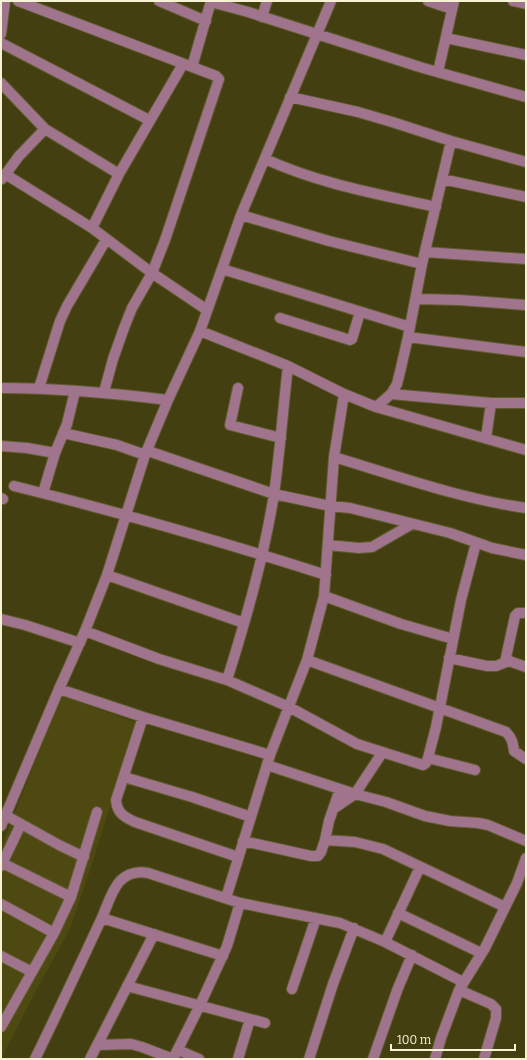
<svg xmlns="http://www.w3.org/2000/svg" width="527" height="1060" font-family="Bitter,serif">
	<style>
		.built { fill: #4e4811 }
		.lines { fill: none; stroke-linecap: round; stroke-linejoin: round }
		.minor-casing { stroke: #605c2f; stroke-width: 12 }
		.minor { stroke: #9f748c; stroke-width: 10 }
	</style>
	<rect width="100%" height="100%" fill="#443f10"/>
	<!-- built -->
	<path class="built" d="M 64,697 L 137,723 L 89,873 L 70,929 L 38,987 L 1,1059 L 1,847 L 60,700 Z"/>
	<g class="lines">
		<defs>
			<path id="minor" d="M 18,1 L 216,76 L 219,79 L 165,240 L 152,273 L 132,308 L 124,328 L 113,359 L 104,392
				M 159,1 L 206,21
				M 428,1 L 452,9
				M 513,1 L 526,4
				M 211,2 L 248,12 L 423,68 L 526,97
				M 262,17 L 267,1
				M 1,34 L 5,1
				M 446,38 L 526,55
				M 1,43 L 149,120
				M 192,67 L 211,1
				M 438,72 L 454,1
				M 1,83 L 45,129 L 119,174
				M 290,97 L 358,112 L 392,122 L 451,141 L 526,162
				M 265,159 C 320,184 378,194 436,207
				M 5,174 L 92,228 L 152,273 L 207,310
				M 2,179 L 19,156 L 45,129
				M 442,179 L 526,197
				M 241,215 L 329,241 L 422,264
				M 92,228 L 119,174 L 183,64
				M 425,252 L 526,259
				M 222,269 L 410,327
				M 416,299 L 459,300 L 526,305
				M 280,318 L 350,340 L 352,339 L 360,312
				M 200,331 L 288,366 L 344,394 L 376,407 L 526,450
				M 408,337 L 526,352
				M 1,388 C 57,388 112,393 168,400
				M 39,388 L 60,321 L 67,306 L 106,240
				M 238,388 L 230,425 L 281,438
				M 391,394 L 491,403 L 526,403
				M 376,407 L 391,394 L 397,384 L 400,372 L 408,337 L 422,264 L 451,141
				M 63,433 L 117,445 L 145,455
				M 486,438 L 491,403
				M 1,446 L 27,448 L 55,453 L 67,424 L 75,391
				M 148,451 L 274,494 L 330,506 L 350,508 L 450,533 L 492,548 L 526,555
				M 334,457 C 397,476 461,499 526,508
				M 14,486 C 119,512 223,542 326,575
				M 43,493 L 55,453
				M 1,498 L 3,499
				M 328,545 L 359,548 L 372,547 L 412,524
				M 107,575 L 244,623
				M 324,596 L 401,624 L 453,639
				M 1,619 L 25,625 L 80,643
				M 85,631 L 159,659 L 227,680 L 289,707 L 357,744 L 423,765 L 426,763 L 428,758
				M 449,658 L 487,666 L 496,666 L 509,661 L 526,667
				M 307,660 L 506,732 C 512,738 513,743 514,751 L 526,759
				M 505,662 L 515,616 L 518,613 L 526,613
				M 227,680 C 246,619 264,557 274,494 C 280,451 283,409 288,366
				M 59,689 L 143,717 L 270,755
				M 143,717 L 116,800 C 117,813 124,817 135,822 L 238,857
				M 267,765 L 355,794 L 386,802 L 425,816 L 450,821 L 478,823 L 488,825 L 526,841
				M 475,770 L 428,758 L 436,727 L 461,600 L 476,543
				M 124,777 L 192,797 L 251,817
				M 333,809 L 355,794 L 382,753
				M 5,815 L 59,845 L 84,857
				M 1,826 L 59,689 L 85,631 L 107,575 L 145,455 L 168,400 L 200,331 L 241,215 L 331,1
				M 325,840 L 329,821 L 340,789
				M 243,841 L 311,856 L 318,856 L 321,852 L 325,840 L 355,842 L 383,849 L 505,907
				M 2,863 L 71,897
				M 1,866 L 21,824
				M 226,898 L 270,755 L 307,660 L 324,596 L 334,457 L 344,394
				M 1,904 L 54,933
				M 398,913 L 481,953
				M 102,918 L 223,956
				M 385,942 L 420,867
				M 1,956 L 32,972
				M 127,986 L 265,1023
				M 292,989 L 316,918
				M 459,990 L 491,1004 L 496,1009 L 496,1018 L 484,1059
				M 1,1027 L 54,933 L 71,897 L 97,812
				M 97,1045 L 131,1044 L 142,1047 L 173,1059
				M 178,1050 L 199,1059
				M 35,1059 C 57,1014 78,969 99,924 C 106,911 110,892 120,881 C 128,873 138,871 148,873 L 240,903 L 340,923 L 385,942 L 463,982
				M 90,1059 L 154,934
				M 173,1059 L 200,1005 L 227,946 L 240,903
				M 238,1059 L 250,1019
				M 309,1059 L 333,984 L 354,928
				M 373,1059 L 398,988 L 412,955
				M 435,1059 L 441,1038 L 459,990 L 485,948 L 517,883 L 526,858"/>
		</defs>
		<!-- minor casing -->
		<use href="#minor" class="minor-casing"/>
		<!-- minor -->
		<use href="#minor" class="minor"/>
	</g>
	<!-- border -->
	<rect width="527" height="1060" fill="none" stroke="#f5f3d4" stroke-width="4"/>
	<!-- scale -->
	<path d="M391 1044v6h124v-6" fill="none" stroke="#f5f3d4" stroke-width="2"/>
	<text x="397" y="1044" font-size="12" fill="#f5f3d4" stroke="#443f10" stroke-width="3" paint-order="stroke">100 m</text>
</svg>
